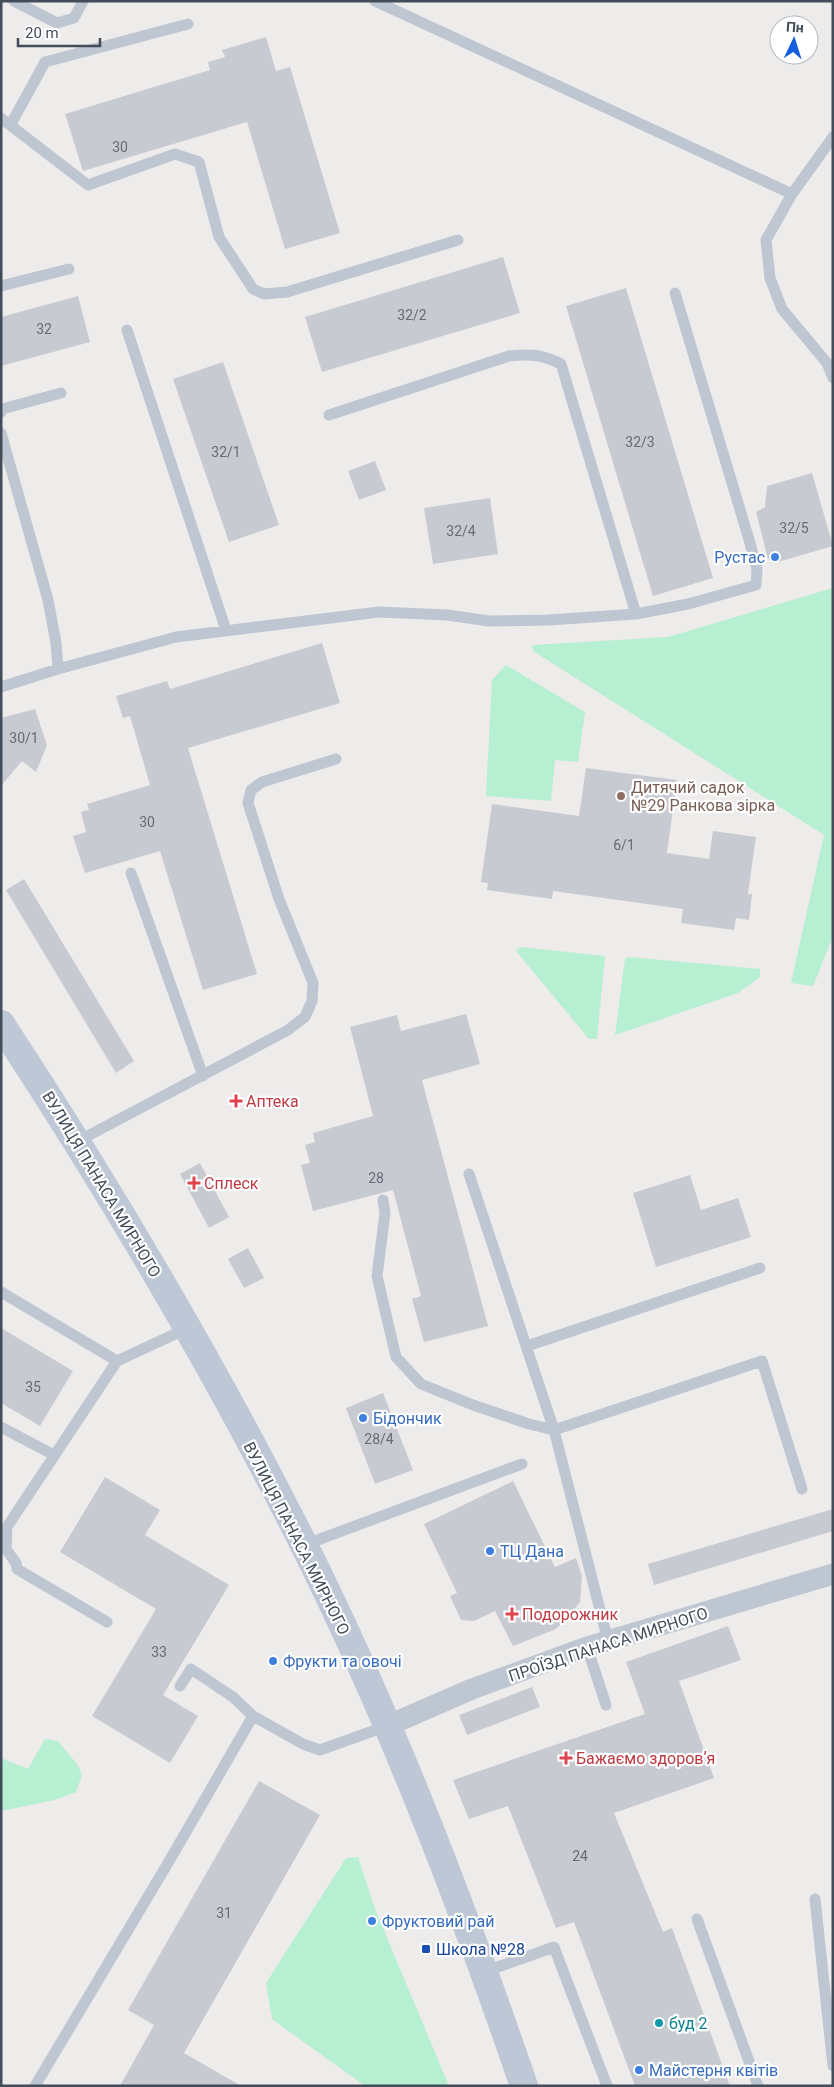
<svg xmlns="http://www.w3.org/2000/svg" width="834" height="2087" font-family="Roboto,sans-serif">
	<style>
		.green { fill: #b6efd1 }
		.building { fill: #c8cad1 }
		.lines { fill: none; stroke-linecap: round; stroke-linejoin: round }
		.lane { stroke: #bec6d2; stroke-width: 11 }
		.street { stroke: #bec6d2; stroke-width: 21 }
		.secondary { stroke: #bdc7d6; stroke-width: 28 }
		.shop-dot { fill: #3f7fe0; stroke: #fff; stroke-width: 2 }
		.education-dot { fill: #8d6e63; stroke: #fff; stroke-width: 2 }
		.health-dot { fill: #e0444e; stroke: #fff; stroke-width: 2 }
		.transit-dot { fill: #1a4fb4; stroke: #fff; stroke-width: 2 }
		.culture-dot { fill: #0f9aa8; stroke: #fff; stroke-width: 2 }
		.labels { text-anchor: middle; stroke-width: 4.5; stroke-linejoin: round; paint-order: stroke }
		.number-label { font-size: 14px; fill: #646c77 }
		.shop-label { font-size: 16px; fill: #366cbe; stroke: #fff; text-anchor: start }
		.education-label { font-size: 16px; fill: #785e54; stroke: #fff; text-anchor: start }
		.health-label { font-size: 16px; fill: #be3a42; stroke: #fff; text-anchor: start }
		.street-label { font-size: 16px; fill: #434d59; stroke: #fff }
		.transit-label { font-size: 16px; fill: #164399; stroke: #fff; text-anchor: start }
		.culture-label { font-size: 16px; fill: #0d838f; stroke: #fff; text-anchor: start }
	</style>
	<rect width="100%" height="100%" fill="#eeebeb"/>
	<!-- green -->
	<path class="green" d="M 833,588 L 833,937 L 813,986 L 791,983 L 824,835 L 533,651 L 532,645 L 668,637 Z
		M 506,665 L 585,712 L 578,762 L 555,760 L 551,801 L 486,796 L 492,680 Z
		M 520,947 L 605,956 L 597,1039 L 589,1039 L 516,951 Z
		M 629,957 L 760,969 L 760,977 L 738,993 L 615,1035 L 625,959 Z
		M 45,1739 L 58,1741 L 77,1764 L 82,1775 L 76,1792 L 55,1800 L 1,1811 L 1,1758 L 28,1769 Z
		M 358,1857 L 375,1909 L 449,2086 L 365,2086 L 272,2019 L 266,1983 L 346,1858 Z"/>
	<!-- building -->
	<path class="building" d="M 266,37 L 276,71 L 290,67 L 340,233 L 285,249 L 247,122 L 83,171 L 65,114 L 210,70 L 208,62 L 225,57 L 222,50 Z
		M 503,257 L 520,313 L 322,372 L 305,317 Z
		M 626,288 L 713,578 L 653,596 L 566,306 Z
		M 78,296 L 90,342 L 1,366 L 1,317 Z
		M 223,362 L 279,525 L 229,542 L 173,379 Z
		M 375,461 L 386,490 L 359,500 L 348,471 Z
		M 812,473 L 833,546 L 778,562 L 768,559 L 756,512 L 765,507 L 767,486 Z
		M 490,498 L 498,554 L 433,564 L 424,508 Z
		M 322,643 L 340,703 L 188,748 L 257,974 L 203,990 L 160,851 L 85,873 L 73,836 L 86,832 L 81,812 L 89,810 L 87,804 L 150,785 L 130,716 L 123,718 L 116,696 L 167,681 L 170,689 Z
		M 35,709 L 47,745 L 36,772 L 22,761 L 1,786 L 1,718 Z
		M 586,768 L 677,780 L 667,853 L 709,859 L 713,831 L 756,837 L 748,894 L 752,894 L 749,920 L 736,918 L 734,930 L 681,923 L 683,909 L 553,891 L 552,899 L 487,890 L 488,883 L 481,882 L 492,804 L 579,816 Z
		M 24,879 L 134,1061 L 116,1073 L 6,890 Z
		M 466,1014 L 480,1064 L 422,1080 L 488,1326 L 424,1342 L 412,1299 L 421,1296 L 393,1190 L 313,1211 L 301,1165 L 310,1163 L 305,1145 L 315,1142 L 313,1133 L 373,1116 L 350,1027 L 397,1015 L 401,1031 Z
		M 200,1163 L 229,1217 L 209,1228 L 180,1174 Z
		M 690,1175 L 701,1210 L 738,1198 L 751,1237 L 656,1267 L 633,1193 Z
		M 248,1248 L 264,1278 L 244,1288 L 228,1259 Z
		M 1,1328 L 73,1371 L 40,1426 L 1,1403 Z
		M 383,1393 L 413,1470 L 375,1484 L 346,1408 Z
		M 105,1477 L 160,1510 L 145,1535 L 229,1585 L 163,1695 L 198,1716 L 170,1763 L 92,1716 L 156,1609 L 60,1552 Z
		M 513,1481 L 555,1567 L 576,1558 L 582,1576 L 580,1602 L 569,1616 L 556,1629 L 513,1646 L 495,1611 L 474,1621 L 461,1620 L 450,1596 L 457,1593 L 424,1524 Z
		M 833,1509 L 833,1531 L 654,1585 L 648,1564 Z
		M 728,1626 L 741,1660 L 679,1681 L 714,1778 L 614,1813 L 663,1932 L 672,1928 L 730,2086 L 635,2086 L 574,1922 L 556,1928 L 508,1806 L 469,1819 L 453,1780 L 645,1714 L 626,1662 Z
		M 532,1687 L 540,1707 L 467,1735 L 459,1715 Z
		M 259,1781 L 320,1815 L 184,2053 L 241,2086 L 120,2086 L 154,2025 L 128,2010 Z"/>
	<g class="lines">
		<!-- lane -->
		<path class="lane" d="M 14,1 L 57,23 L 74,18 L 83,1
			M 375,1 L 792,194
			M 1,118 L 88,185 L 175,154 L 199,162 L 219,237 L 253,289 L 264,294 L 287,292 L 458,240
			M 11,124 L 45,62 L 188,24
			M 833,137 L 792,194 L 766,240 L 770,278 L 782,309 L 827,363 L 833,378
			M 1,286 L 69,269
			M 127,330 L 226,630
			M 1,412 L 2,409 L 61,393
			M 329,415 L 509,356 C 531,354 541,354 561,364 L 636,614
			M 1,433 L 48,600 L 56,643 L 58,669
			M 1,687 L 58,669 L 176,637 L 379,612 L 447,615 L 489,621 L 549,620 L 636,614 L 688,604 L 756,585 L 757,569 L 750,543 L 675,293
			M 131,873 L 203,1076
			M 78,1141 L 288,1030 L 305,1017 L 312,1001 L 313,983 L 279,899 L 248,803 L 251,790 L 262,782 L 336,759
			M 469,1174 L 554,1430 L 608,1641
			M 383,1200 L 385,1213 L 377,1276 L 396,1357 L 421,1384 L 473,1405 L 529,1424 L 554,1430 L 762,1361 L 802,1489
			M 1,1292 L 117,1361
			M 527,1346 L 760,1268
			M 1,1427 L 54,1455
			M 304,1545 L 522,1464
			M 107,1622 L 17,1569 L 16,1563 L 6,1549 L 7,1527 L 117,1361 L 188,1328
			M 587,1647 L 606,1705
			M 180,1686 L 191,1669 L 233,1697 L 253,1716
			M 815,1899 L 833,2066
			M 697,1919 L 758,2086
			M 484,1972 L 554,1947 L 607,2086
			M 35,2086 L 168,1863 L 253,1716 L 303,1744 L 320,1750 L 387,1726"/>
		<!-- street -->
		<path class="street" d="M 387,1726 L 472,1689 L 587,1647 L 833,1574"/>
		<!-- secondary -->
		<path class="secondary" d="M 1,1024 C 112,1193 213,1364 304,1545 C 391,1719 461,1902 524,2086"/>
	</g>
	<!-- markers -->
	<g class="shop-dot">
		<circle cx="775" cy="557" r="5"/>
		<circle cx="363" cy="1418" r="5"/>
		<circle cx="490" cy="1551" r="5"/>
		<circle cx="273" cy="1661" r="5"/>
		<circle cx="372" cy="1921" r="5"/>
		<circle cx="639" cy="2070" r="5"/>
	</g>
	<circle class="education-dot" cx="621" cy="796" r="5"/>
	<g class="health-dot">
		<path d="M233.5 1093.5h5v5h5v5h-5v5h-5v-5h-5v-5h5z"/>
		<path d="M191.5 1175.5h5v5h5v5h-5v5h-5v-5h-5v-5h5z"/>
		<path d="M509.5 1606.5h5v5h5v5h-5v5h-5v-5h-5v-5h5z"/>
		<path d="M563.5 1750.5h5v5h5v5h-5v5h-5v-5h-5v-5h5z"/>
	</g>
	<rect class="transit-dot" x="421" y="1944" width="10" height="10" rx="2.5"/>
	<circle class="culture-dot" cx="659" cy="2023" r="5"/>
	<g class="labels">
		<!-- number labels -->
		<g class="number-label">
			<text x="120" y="152">30</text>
			<text x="412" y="320">32/2</text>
			<text x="44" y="334">32</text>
			<text x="640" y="447">32/3</text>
			<text x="226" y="457">32/1</text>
			<text x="794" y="533">32/5</text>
			<text x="461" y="536">32/4</text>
			<text x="24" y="743">30/1</text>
			<text x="147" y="827">30</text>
			<text x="624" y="850">6/1</text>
			<text x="376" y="1183">28</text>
			<text x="33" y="1392">35</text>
			<text x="379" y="1444">28/4</text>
			<text x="159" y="1657">33</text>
			<text x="580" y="1861">24</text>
			<text x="224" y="1918">31</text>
		</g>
		<!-- shop labels -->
		<g class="shop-label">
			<text x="765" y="563" text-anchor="end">Рустас</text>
			<text x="373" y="1424">Бідончик</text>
			<text x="500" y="1557">ТЦ Дана</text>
			<text x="283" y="1667">Фрукти та овочі</text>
			<text x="382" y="1927">Фруктовий рай</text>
			<text x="649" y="2076">Майстерня квітів</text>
		</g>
		<!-- education labels -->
		<g class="education-label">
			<text x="631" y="793">Дитячий садок<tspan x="631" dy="18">№29 Ранкова зірка</tspan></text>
		</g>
		<!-- health labels -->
		<g class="health-label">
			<text x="246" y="1107">Аптека</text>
			<text x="204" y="1189">Сплеск</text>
			<text x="522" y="1620">Подорожник</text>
			<text x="576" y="1764">Бажаємо здоровʼя</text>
		</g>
		<!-- street labels -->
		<g class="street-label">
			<text transform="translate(102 1184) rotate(59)" y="6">ВУЛИЦЯ ПАНАСА МИРНОГО</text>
			<text transform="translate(297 1538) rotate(63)" y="6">ВУЛИЦЯ ПАНАСА МИРНОГО</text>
			<text transform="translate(608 1644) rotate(-18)" y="6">ПРОЇЗД ПАНАСА МИРНОГО</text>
		</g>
		<!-- transit labels -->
		<g class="transit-label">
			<text x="436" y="1955">Школа №28</text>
		</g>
		<!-- culture labels -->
		<g class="culture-label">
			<text x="669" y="2029">буд 2</text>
		</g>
	</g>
	<!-- border -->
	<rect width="834" height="2087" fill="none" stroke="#434d59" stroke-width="5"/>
	<!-- north arrow -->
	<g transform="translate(794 40) rotate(4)"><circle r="24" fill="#ffffff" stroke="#b4b8bd"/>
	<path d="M0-4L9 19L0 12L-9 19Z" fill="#145de0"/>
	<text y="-8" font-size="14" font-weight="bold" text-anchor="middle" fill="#434d59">Пн</text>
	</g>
	<!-- scale -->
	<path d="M18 38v8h82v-8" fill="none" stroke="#434d59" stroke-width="2.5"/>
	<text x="25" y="38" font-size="15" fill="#434d59" stroke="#ffffff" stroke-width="4" paint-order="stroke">20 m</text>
</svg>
